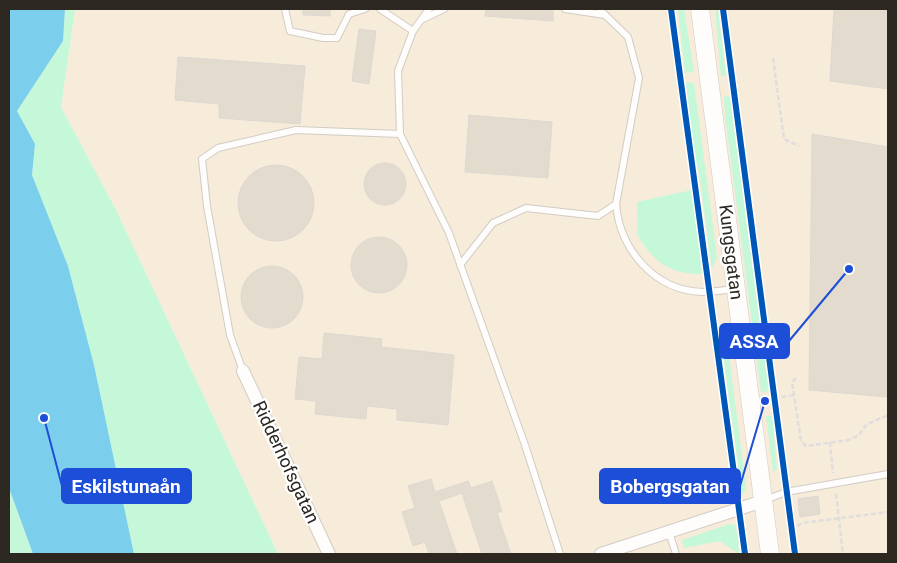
<svg xmlns="http://www.w3.org/2000/svg" width="897" height="563" font-family="Roboto,sans-serif">
<style>
.built{fill:#f7ebda}
.green{fill:#c5f8d9}
.water{fill:#7bceec}
.building{fill:#e3dbce;stroke:#ddd8d2}
.lines{fill:none;stroke-linecap:round;stroke-linejoin:round}
.service-casing{stroke:#d1ccc5;stroke-width:8}
.minor-casing{stroke:#d1ccc5;stroke-width:14}
.secondary-casing{stroke:#d1ccc5;stroke-width:19}
.path{stroke:#e0dedd;stroke-width:2.5;stroke-dasharray:5 2.5;stroke-linecap:butt}
.service{stroke:#fefdfc;stroke-width:6}
.minor{stroke:#fefdfc;stroke-width:12}
.secondary{stroke:#fefdfc;stroke-width:18}
.cycleway-casing{stroke:#fff;stroke-width:9}
.cycleway{stroke:#0057b8;stroke-width:6}
.labels{text-anchor:middle;stroke-width:4.5;stroke-linejoin:round;paint-order:stroke}
.street-label{font-size:18px;fill:#2c2721;stroke:#fff}
.leader{fill:none;stroke:#1d4ed8;stroke-width:2}
.callout-dot{fill:#1d4ed8;stroke:#fff;stroke-width:2}
.callout{fill:#1d4ed8;stroke:#1d4ed8;stroke-width:2}
.callout-label{font-size:19px;text-anchor:middle;font-weight:bold;fill:#fff}
</style>
<rect width="100%" height="100%" fill="#f8f2eb"/>
<!-- built -->
<path class="built" d="M 75,9 L 888,9 L 888,554 L 278,554 L 116,210 L 61,107 Z"/>
<!-- green -->
<g class="green">
<path d="M 65,9 L 75,9 L 61,107 L 116,210 L 278,554 L 134,554 L 94,365 L 68,266 L 32,175 L 35,144 L 17,111 L 63,41 Z"/>
<path d="M 678,9 L 684,9 L 694,72 L 685,73 Z"/>
<path d="M 715,9 L 718,9 L 726,76 L 721,76 Z"/>
<path d="M 686,82 L 694,83 L 717,258 L 712,269 L 699,171 L 694,157 Z"/>
<path d="M 728,96 L 730,98 L 769,391 L 761,392 L 725,115 L 724,97 Z"/>
<path d="M 692,190 L 703,274 C 669,275 652,261 636,232 L 638,231 L 637,202 Z"/>
<path d="M 720,330 L 727,342 L 729,356 L 746,486 L 745,492 L 742,493 Z"/>
<path d="M 766,416 L 772,416 L 777,470 L 773,472 Z"/>
<path d="M 9,488 L 33,554 L 9,554 Z"/>
<path d="M 729,524 L 735,525 L 738,535 L 739,554 L 720,541 L 684,548 L 682,540 Z"/>
</g>
<!-- water -->
<path class="water" d="M 9,9 L 65,9 L 63,41 L 17,111 L 35,144 L 32,175 L 68,266 L 94,365 L 134,554 L 33,554 L 9,488 Z"/>
<!-- building -->
<g class="building">
<path d="M 303,9 L 330,9 L 330,16 L 303,15 Z"/>
<path d="M 486,9 L 553,9 L 553,21 L 485,16 Z"/>
<path d="M 834,9 L 888,9 L 888,89 L 830,81 Z"/>
<path d="M 359,29 L 376,31 L 369,84 L 352,81 Z"/>
<path d="M 178,57 L 305,66 L 300,124 L 219,118 L 219,104 L 175,100 Z"/>
<path d="M 469,115 L 552,122 L 548,178 L 465,172 Z"/>
<path d="M 812,134 L 888,147 L 888,397 L 809,390 Z"/>
<circle cx="385" cy="184" r="21"/>
<circle cx="276" cy="203" r="38"/>
<circle cx="379" cy="265" r="28"/>
<circle cx="272" cy="297" r="31"/>
<path d="M 324,333 L 382,339 L 381,347 L 454,355 L 448,425 L 397,420 L 397,409 L 367,406 L 366,419 L 315,414 L 316,401 L 295,399 L 299,357 L 322,359 Z"/>
<path d="M 431,479 L 435,492 L 468,481 L 471,488 L 492,481 L 502,511 L 497,513 L 511,554 L 482,554 L 462,493 L 439,501 L 457,554 L 429,554 L 425,542 L 413,546 L 402,512 L 415,508 L 408,486 Z"/>
<path d="M 818,496 L 820,514 L 800,517 L 798,499 Z"/>
</g>
<g class="lines">
<!-- service casing -->
<g class="service-casing">
<g id="service">
<path d="M 285,9 L 290,31 L 323,38 L 337,38 L 349,14 L 365,9"/>
<path d="M 380,9 L 413,31"/>
<path d="M 429,9 L 413,31 L 398,71 L 400,134 L 449,233 L 525,445 L 560,554"/>
<path d="M 565,9 L 605,15"/>
<path d="M 599,9 L 628,37 L 639,78 L 616,204 C 620,250 655,291 703,292 C 713,292 724,290 734,289"/>
<path d="M 423,19 L 444,9"/>
<path d="M 460,265 L 493,223 L 526,208 L 598,216 L 616,204"/>
<path d="M 243,371 L 230,335 L 207,206 L 202,159 L 218,148 L 296,130 L 400,134"/>
<path d="M 765,500 L 786,492 L 888,474"/>
<path d="M 669,532 L 676,554"/>
</g>
</g>
<!-- minor casing -->
<g class="minor-casing">
<g id="minor">
<path d="M 243,371 L 329,554"/>
<path d="M 601,554 L 763,501"/>
</g>
</g>
<!-- secondary casing -->
<g class="secondary-casing">
<path id="secondary" d="M 700,9 L 770,554"/>
</g>
<!-- path -->
<g class="path">
<path d="M 773,58 L 784,139 L 799,146"/>
<path d="M 796,378 L 792,382 L 801,441 L 806,446 L 849,440 L 859,435 L 867,424 L 888,415"/>
<path d="M 774,398 L 794,395"/>
<path d="M 830,442 L 833,473"/>
<path d="M 836,494 L 843,554"/>
<path d="M 791,530 L 802,523 L 888,512"/>
</g>
<!-- service -->
<use href="#service" class="service"/>
<!-- minor -->
<use href="#minor" class="minor"/>
<!-- secondary -->
<use href="#secondary" class="secondary"/>
<!-- cycleway casing -->
<g class="cycleway-casing">
<g id="cycleway">
<path d="M 671,9 L 745,554"/>
<path d="M 723,9 L 795,554"/>
</g>
</g>
<!-- cycleway -->
<use href="#cycleway" class="cycleway"/>
</g>
<g class="labels">
<!-- street labels -->
<g class="street-label">
<text transform="translate(731 252) rotate(83)" y="6">Kungsgatan</text>
<text transform="translate(286 462) rotate(65)" y="6">Ridderhofsgatan</text>
</g>
</g>
<!-- callouts -->
<path class="leader" d="M849 269L789 341M765 401L740 486M44 418L62 486"/>
<g class="callout-dot">
<circle cx="849" cy="269" r="5"/>
<circle cx="765" cy="401" r="5"/>
<circle cx="44" cy="418" r="5"/>
</g>
<g class="callout">
<rect x="720" y="324" width="69" height="34" rx="5"/>
<rect x="600" y="469" width="140" height="34" rx="5"/>
<rect x="62" y="469" width="129" height="34" rx="5"/>
</g>
<g class="callout-label">
<text x="754" y="348">ASSA</text>
<text x="670" y="493">Bobergsgatan</text>
<text x="126" y="493">Eskilstunaån</text>
</g>
<!-- border -->
<rect width="897" height="563" fill="none" stroke="#2c2721" stroke-width="20"/>
</svg>
